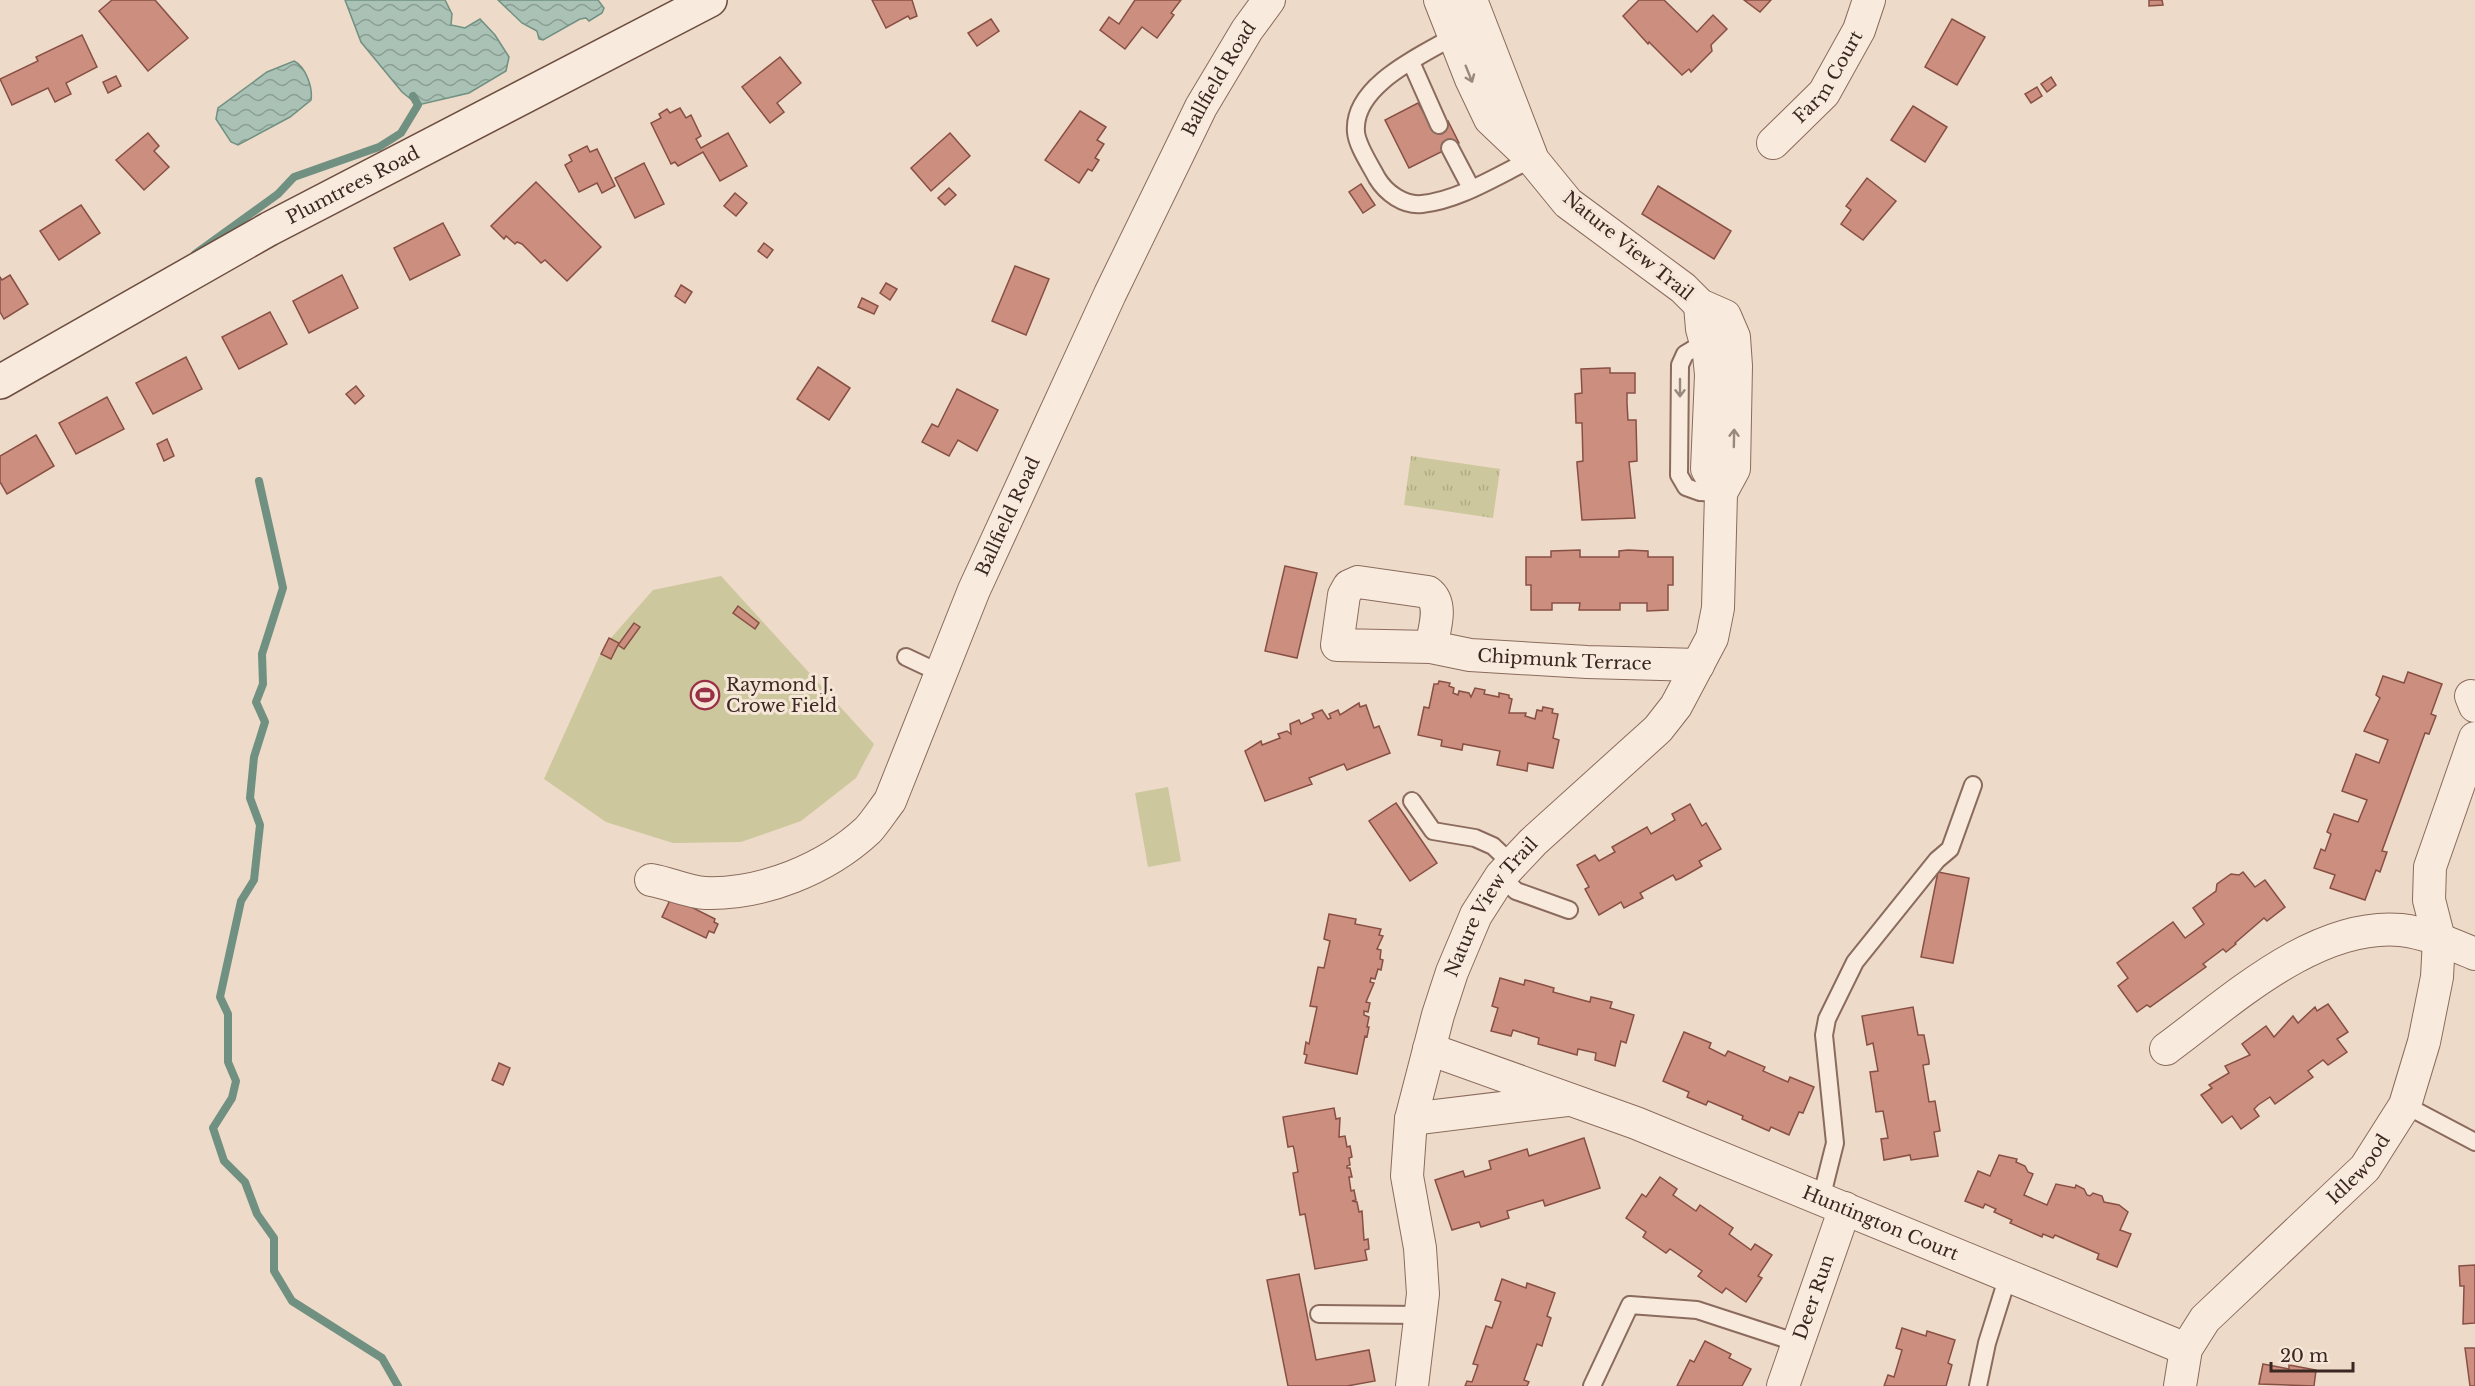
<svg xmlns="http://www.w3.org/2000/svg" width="2475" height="1386" font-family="'Libre Baskerville',serif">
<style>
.grass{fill:url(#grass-tufts)}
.pitch{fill:#ccc79c}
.water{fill:url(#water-waves);stroke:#709181;stroke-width:1.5}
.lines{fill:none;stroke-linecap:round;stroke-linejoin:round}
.stream{stroke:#709181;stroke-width:8}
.building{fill:#cb8e7f;stroke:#885044;stroke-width:1.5}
.lane-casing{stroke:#8a6b5d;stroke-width:20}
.street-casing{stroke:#8a6b5d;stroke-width:34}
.secondary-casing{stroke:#6c4d40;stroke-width:36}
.lane{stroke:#f8eadc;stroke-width:16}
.street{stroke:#f8eadc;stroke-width:32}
.secondary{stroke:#f8eadc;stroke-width:33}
.oneway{stroke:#9a887e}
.labels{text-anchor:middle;stroke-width:6;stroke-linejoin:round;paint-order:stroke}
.street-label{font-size:18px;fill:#3b2721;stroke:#f5e6d8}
.poi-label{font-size:18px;fill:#3b2721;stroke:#f5e6d8;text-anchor:start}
</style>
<defs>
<pattern id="grass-tufts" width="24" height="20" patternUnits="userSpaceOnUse" patternTransform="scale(1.5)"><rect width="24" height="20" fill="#ccc79c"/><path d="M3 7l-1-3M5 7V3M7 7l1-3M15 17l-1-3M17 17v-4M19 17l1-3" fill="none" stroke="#b0ab86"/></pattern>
<pattern id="water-waves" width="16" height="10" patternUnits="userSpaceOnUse" patternTransform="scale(1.5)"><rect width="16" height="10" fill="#a9c2b5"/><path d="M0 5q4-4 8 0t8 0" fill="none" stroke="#8b9e93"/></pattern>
</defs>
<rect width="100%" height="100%" fill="#eedac8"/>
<!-- grass -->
<path class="grass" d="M 1411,456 L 1500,469 L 1493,518 L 1404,505 Z"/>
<!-- pitch -->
<g class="pitch">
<path d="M 721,576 L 874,744 L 856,778 L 801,821 L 741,842 L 673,843 L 606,822 L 544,779 L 604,646 L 653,590 Z"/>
<path d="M 1168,787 L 1181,861 L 1148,867 L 1135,793 Z"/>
</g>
<!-- water -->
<g class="water">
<path d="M 345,0 L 445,0 L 452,14 L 451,25 L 465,28 L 480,19 L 495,35 L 509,57 L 506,71 L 469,93 L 418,105 L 402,92 L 361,42 Z"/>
<path d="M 498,0 L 598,0 L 604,8 L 602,13 L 589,21 L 586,18 L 580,19 L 543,40 L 539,39 L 537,31 L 522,23 Z"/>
<path d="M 294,61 C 306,67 313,88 311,100 L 290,117 L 238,145 L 231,142 L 216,119 L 218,108 L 267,72 Z"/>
</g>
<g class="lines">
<!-- stream -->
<g class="stream">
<path d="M 195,254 L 278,194 L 294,177 L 379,147 L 401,133 L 418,105 L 413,96"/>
<path d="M 259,481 L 283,588 L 262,654 L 263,684 L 256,702 L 265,722 L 254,757 L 250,798 L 260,825 L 254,880 L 241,901 L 220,997 L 228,1014 L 228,1062 L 236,1081 L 232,1098 L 213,1128 L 224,1161 L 245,1182 L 257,1214 L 274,1238 L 274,1271 L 292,1301 L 382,1358 L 398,1386"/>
</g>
</g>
<!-- building -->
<g class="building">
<path d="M 112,0 L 155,0 L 188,38 L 148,71 L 99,11 Z"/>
<path d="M 872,0 L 912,0 L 917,16 L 910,19 L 908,16 L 886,28 Z"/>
<path d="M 1135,0 L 1181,0 L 1171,13 L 1174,15 L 1157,38 L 1142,27 L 1125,49 L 1100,30 L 1109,17 L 1119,24 Z"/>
<path d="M 1639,0 L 1664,0 L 1697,32 L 1713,15 L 1727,29 L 1711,45 L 1712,51 L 1691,72 L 1689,69 L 1682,75 L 1649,42 L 1648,44 L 1623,16 Z"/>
<path d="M 1744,0 L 1771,0 L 1760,12 Z"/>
<path d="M 2149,0 L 2162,0 L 2163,5 L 2149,6 Z"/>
<path d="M 991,19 L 999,31 L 977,46 L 968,33 Z"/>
<path d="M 1952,19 L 1985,37 L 1957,85 L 1925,67 Z"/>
<path d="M 82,35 L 97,67 L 66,83 L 71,94 L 55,102 L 48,88 L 12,105 L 0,79 L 38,61 L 36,57 Z"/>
<path d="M 780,57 L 801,83 L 777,103 L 784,112 L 770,123 L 742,87 Z"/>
<path d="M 116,76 L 121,86 L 108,93 L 103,82 Z"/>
<path d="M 2051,77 L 2056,85 L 2047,92 L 2041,84 Z"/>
<path d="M 2037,87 L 2042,96 L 2031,103 L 2025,94 Z"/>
<path d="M 1418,103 L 1433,129 L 1448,121 L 1459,143 L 1409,168 L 1385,120 Z"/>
<path d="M 1913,106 L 1947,127 L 1925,162 L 1891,140 Z"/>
<path d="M 680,108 L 686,118 L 691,115 L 701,136 L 696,139 L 701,148 L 728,133 L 747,166 L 720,181 L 703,152 L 678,166 L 675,162 L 671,164 L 651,123 L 661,118 L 659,114 L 667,109 L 670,113 Z"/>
<path d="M 1080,111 L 1106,127 L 1097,140 L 1104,144 L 1095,158 L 1099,160 L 1092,171 L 1088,169 L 1079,183 L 1045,160 Z"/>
<path d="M 148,133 L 159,146 L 154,151 L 169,167 L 144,190 L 116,160 Z"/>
<path d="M 950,133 L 970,156 L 931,191 L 911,168 Z"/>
<path d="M 587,146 L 590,152 L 597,149 L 615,186 L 602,193 L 597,183 L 579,192 L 565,165 L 572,161 L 569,155 Z"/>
<path d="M 644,163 L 664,204 L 635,218 L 615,178 Z"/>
<path d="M 1867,178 L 1896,201 L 1863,240 L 1841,224 L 1851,210 L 1846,206 Z"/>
<path d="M 536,182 L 601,247 L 567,281 L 545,260 L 541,263 L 522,244 L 517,242 L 515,244 L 506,236 L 504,239 L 491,226 Z"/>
<path d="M 1361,184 L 1375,205 L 1363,213 L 1349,192 Z"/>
<path d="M 1658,186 L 1731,231 L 1714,259 L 1642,214 Z"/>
<path d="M 949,188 L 956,195 L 945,205 L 938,198 Z"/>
<path d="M 735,193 L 747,203 L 736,216 L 724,206 Z"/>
<path d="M 81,205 L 100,233 L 59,260 L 40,231 Z"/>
<path d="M 443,223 L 460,255 L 410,280 L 394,248 Z"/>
<path d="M 764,243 L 773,250 L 767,258 L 758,251 Z"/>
<path d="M 1015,266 L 1049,279 L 1026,335 L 992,321 Z"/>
<path d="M 10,275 L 28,304 L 4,319 L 0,312 L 0,277 L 2,280 Z"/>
<path d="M 342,275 L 358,308 L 309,333 L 293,301 Z"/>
<path d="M 886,283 L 897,289 L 890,300 L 880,293 Z"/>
<path d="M 681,285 L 692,292 L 685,303 L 675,296 Z"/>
<path d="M 862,298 L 878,306 L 874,314 L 858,307 Z"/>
<path d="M 270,312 L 287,344 L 239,369 L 222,337 Z"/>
<path d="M 186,357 L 202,389 L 153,414 L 136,383 Z"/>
<path d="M 818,367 L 850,388 L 829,420 L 797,399 Z"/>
<path d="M 1607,368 L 1610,368 L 1610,373 L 1635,373 L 1635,393 L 1627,393 L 1627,403 L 1628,420 L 1636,420 L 1637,461 L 1629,462 L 1635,518 L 1582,520 L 1577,464 L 1577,462 L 1583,461 L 1582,423 L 1576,423 L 1575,394 L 1582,393 L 1581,369 Z"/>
<path d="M 356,386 L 364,396 L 355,404 L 346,394 Z"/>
<path d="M 957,389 L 998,410 L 977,451 L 958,440 L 949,456 L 922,442 L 932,424 L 938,427 Z"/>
<path d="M 107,397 L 124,429 L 76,454 L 59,423 Z"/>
<path d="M 36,435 L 54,466 L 7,494 L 0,482 L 0,456 Z"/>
<path d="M 167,439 L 174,456 L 164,461 L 157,444 Z"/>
<path d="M 1580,550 L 1580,557 L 1619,557 L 1619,551 L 1628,550 L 1648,551 L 1648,557 L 1673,557 L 1673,585 L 1668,585 L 1668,610 L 1647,611 L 1647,603 L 1620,603 L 1620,610 L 1579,610 L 1580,603 L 1552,603 L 1552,610 L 1531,610 L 1531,585 L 1526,585 L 1526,557 L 1551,557 L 1551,551 Z"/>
<path d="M 1285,566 L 1317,573 L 1297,658 L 1265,651 Z"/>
<path d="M 738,606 L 759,623 L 755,629 L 733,613 Z"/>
<path d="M 634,623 L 640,627 L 624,649 L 618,645 Z"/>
<path d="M 609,638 L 619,643 L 611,659 L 601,654 Z"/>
<path d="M 2408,672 L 2442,684 L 2431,714 L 2436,716 L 2429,734 L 2425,733 L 2382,851 L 2387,852 L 2380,872 L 2376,870 L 2365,900 L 2330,888 L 2335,875 L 2314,868 L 2321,849 L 2325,851 L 2331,834 L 2327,832 L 2334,814 L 2358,822 L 2367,800 L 2342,791 L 2356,754 L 2379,763 L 2388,740 L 2364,731 L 2380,698 L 2376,695 L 2383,676 L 2404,683 Z"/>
<path d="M 1439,681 L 1450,683 L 1449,686 L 1454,688 L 1453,693 L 1458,695 L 1459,691 L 1469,693 L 1471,697 L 1475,688 L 1485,690 L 1484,694 L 1499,697 L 1499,693 L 1509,695 L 1509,698 L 1512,699 L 1509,713 L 1526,713 L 1525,716 L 1535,719 L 1537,710 L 1542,711 L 1543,707 L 1553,709 L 1552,713 L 1558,714 L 1553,738 L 1559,740 L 1553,768 L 1528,763 L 1527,771 L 1497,765 L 1500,751 L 1463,744 L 1462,750 L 1441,746 L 1442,740 L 1418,735 L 1424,707 L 1429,708 L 1434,684 L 1438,684 Z"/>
<path d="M 1359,703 L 1360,707 L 1366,705 L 1374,728 L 1379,726 L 1390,753 L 1347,770 L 1344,764 L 1309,778 L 1312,784 L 1265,801 L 1245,751 L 1261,741 L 1262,745 L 1280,738 L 1278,734 L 1287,731 L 1291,734 L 1290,724 L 1299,720 L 1301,724 L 1314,718 L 1312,714 L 1322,710 L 1328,719 L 1331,718 L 1329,714 L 1338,710 L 1340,715 Z"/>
<path d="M 1396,803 L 1437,863 L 1410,881 L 1369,821 Z"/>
<path d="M 1690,804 L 1702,826 L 1706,823 L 1721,849 L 1699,861 L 1702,866 L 1681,878 L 1676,880 L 1673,875 L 1640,893 L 1643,898 L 1624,908 L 1621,902 L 1599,915 L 1585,889 L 1589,887 L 1577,865 L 1595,855 L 1599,861 L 1615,852 L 1612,847 L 1647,827 L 1651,834 L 1675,820 L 1672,814 Z"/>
<path d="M 1938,872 L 1969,878 L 1953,963 L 1921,957 Z"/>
<path d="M 2243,872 L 2255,887 L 2265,880 L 2285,907 L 2267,921 L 2264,918 L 2235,943 L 2236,944 L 2226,952 L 2223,949 L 2203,964 L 2206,967 L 2150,1007 L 2147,1005 L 2137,1012 L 2118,986 L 2128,978 L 2117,963 L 2173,922 L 2185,938 L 2204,924 L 2193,908 L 2216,891 L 2217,884 L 2231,874 L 2239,875 Z"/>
<path d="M 671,898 L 692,905 L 691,907 L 715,919 L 714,922 L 718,924 L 714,933 L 709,931 L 706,938 L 662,917 Z"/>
<path d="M 1329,914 L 1356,919 L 1355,924 L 1381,929 L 1379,935 L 1383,936 L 1377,949 L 1381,950 L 1380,959 L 1383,960 L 1381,970 L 1378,969 L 1375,979 L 1371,978 L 1370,982 L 1374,983 L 1366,1002 L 1370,1003 L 1368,1012 L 1364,1011 L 1364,1015 L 1369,1017 L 1367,1027 L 1369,1027 L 1367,1037 L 1365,1036 L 1357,1074 L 1305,1063 L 1307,1055 L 1304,1054 L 1306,1042 L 1309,1044 L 1317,1007 L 1310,1006 L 1318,967 L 1324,968 L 1330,941 L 1324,939 Z"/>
<path d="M 1500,978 L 1524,985 L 1525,980 L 1530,981 L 1554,988 L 1553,992 L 1586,1001 L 1590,1002 L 1591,997 L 1612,1002 L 1610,1008 L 1634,1015 L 1626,1043 L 1621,1041 L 1615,1066 L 1595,1060 L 1596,1053 L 1578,1049 L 1577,1055 L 1538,1044 L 1539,1038 L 1513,1030 L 1511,1036 L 1491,1031 L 1498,1008 L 1492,1006 Z"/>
<path d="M 2328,1004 L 2348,1032 L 2337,1039 L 2347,1052 L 2328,1065 L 2323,1060 L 2308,1071 L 2313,1077 L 2275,1104 L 2270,1097 L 2258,1105 L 2254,1109 L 2259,1116 L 2241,1129 L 2232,1116 L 2222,1123 L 2201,1095 L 2212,1088 L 2209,1085 L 2229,1073 L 2225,1066 L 2250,1055 L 2242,1044 L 2266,1026 L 2274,1037 L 2293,1016 L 2298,1023 L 2315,1007 L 2317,1011 Z"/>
<path d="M 1913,1007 L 1918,1035 L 1924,1035 L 1929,1061 L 1929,1064 L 1923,1065 L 1929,1102 L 1935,1101 L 1940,1131 L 1934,1132 L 1938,1156 L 1911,1160 L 1910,1155 L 1884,1160 L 1881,1139 L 1888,1138 L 1883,1111 L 1876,1112 L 1870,1072 L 1878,1071 L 1873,1043 L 1867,1045 L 1862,1016 Z"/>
<path d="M 1684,1032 L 1711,1043 L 1709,1048 L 1725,1056 L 1728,1051 L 1765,1067 L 1763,1071 L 1788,1082 L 1790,1077 L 1814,1087 L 1803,1113 L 1799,1112 L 1789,1135 L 1771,1127 L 1769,1131 L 1742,1119 L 1743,1116 L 1708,1101 L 1706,1105 L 1687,1097 L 1689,1092 L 1663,1081 Z"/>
<path d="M 499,1063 L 510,1068 L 503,1085 L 492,1080 Z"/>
<path d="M 1334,1108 L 1336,1119 L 1340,1118 L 1339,1137 L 1345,1136 L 1347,1147 L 1350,1146 L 1352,1157 L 1349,1158 L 1350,1165 L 1347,1166 L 1347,1168 L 1350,1168 L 1352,1177 L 1349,1177 L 1351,1191 L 1354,1190 L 1356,1200 L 1352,1201 L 1357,1202 L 1359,1212 L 1362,1211 L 1364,1240 L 1368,1239 L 1369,1249 L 1365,1250 L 1367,1260 L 1315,1269 L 1305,1214 L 1300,1215 L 1293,1173 L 1298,1172 L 1294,1149 L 1293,1146 L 1288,1147 L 1283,1117 Z"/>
<path d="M 1584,1138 L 1600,1188 L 1545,1206 L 1543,1200 L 1507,1211 L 1509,1218 L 1481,1227 L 1479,1222 L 1452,1230 L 1435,1180 L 1463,1171 L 1465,1177 L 1491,1169 L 1489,1161 L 1527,1149 L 1529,1156 Z"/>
<path d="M 1999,1155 L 2017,1159 L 2016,1162 L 2025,1166 L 2028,1172 L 2033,1174 L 2024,1195 L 2047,1205 L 2056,1184 L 2075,1188 L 2076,1185 L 2084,1189 L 2087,1195 L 2090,1196 L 2093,1193 L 2102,1196 L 2104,1202 L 2119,1205 L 2128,1212 L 2120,1230 L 2131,1234 L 2117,1267 L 2097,1259 L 2099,1254 L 2055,1235 L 2053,1238 L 2043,1234 L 2042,1237 L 2010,1223 L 2012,1220 L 1994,1212 L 1996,1209 L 1985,1204 L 1983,1208 L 1965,1201 L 1978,1171 L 1990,1176 Z"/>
<path d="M 1660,1177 L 1677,1189 L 1673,1195 L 1696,1211 L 1700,1205 L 1733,1228 L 1729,1234 L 1751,1250 L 1755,1244 L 1772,1255 L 1758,1276 L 1762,1278 L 1746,1302 L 1726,1288 L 1722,1293 L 1713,1287 L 1698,1276 L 1702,1271 L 1670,1249 L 1666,1253 L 1643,1237 L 1646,1232 L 1626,1218 L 1642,1194 L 1646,1197 Z"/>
<path d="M 2475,1265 L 2475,1323 L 2463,1324 L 2464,1286 L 2460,1286 L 2459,1266 Z"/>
<path d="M 1299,1274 L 1316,1360 L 1369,1350 L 1375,1381 L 1347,1386 L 1288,1386 L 1267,1280 Z"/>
<path d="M 1502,1279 L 1526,1288 L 1527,1283 L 1555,1293 L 1547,1316 L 1551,1318 L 1543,1342 L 1542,1346 L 1537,1344 L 1524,1380 L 1529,1382 L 1527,1386 L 1465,1386 L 1467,1381 L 1472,1382 L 1478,1365 L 1473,1364 L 1486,1326 L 1492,1328 L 1501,1302 L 1495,1300 Z"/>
<path d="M 1902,1328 L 1926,1336 L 1927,1331 L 1955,1340 L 1948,1363 L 1952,1365 L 1946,1386 L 1884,1386 L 1888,1375 L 1894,1377 L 1902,1350 L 1896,1348 Z"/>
<path d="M 1705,1341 L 1731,1354 L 1729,1358 L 1751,1369 L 1742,1386 L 1677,1386 L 1690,1360 L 1694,1362 Z"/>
<path d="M 2465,1348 L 2475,1348 L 2475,1386 L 2470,1386 Z"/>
<path d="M 2263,1364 L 2289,1369 L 2289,1365 L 2316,1370 L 2314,1386 L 2259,1384 Z"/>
</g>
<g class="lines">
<!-- lane casing -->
<g class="lane-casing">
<g id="lane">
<path d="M 1460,33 C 1425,54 1352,84 1356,132 C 1357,146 1371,166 1377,178 C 1386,193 1404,206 1422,204 C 1460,200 1498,175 1532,159"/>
<path d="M 1411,62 L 1439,125"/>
<path d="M 1450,148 L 1471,188"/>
<path d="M 1705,342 L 1685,354 L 1680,365 L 1679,475 L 1686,487 L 1700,492 L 1721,493"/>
<path d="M 906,657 L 940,673"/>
<path d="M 1412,801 L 1433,831 L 1475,838 L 1493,846 L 1512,864"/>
<path d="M 1501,876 L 1516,891 L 1569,910"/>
<path d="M 2405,1105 L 2475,1142"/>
<path d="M 1821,1199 L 1835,1143 L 1824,1035 L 1827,1019 L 1855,962 L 1937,860 L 1950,849 L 1973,785"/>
<path d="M 1319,1314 L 1420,1315"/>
<path d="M 1592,1386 L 1630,1305 L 1697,1310 L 1798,1343"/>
<path d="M 1978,1386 L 1987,1343 L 2008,1276"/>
</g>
</g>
<!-- street casing -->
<g class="street-casing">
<g id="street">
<path d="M 1471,0 L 1531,155"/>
<path id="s1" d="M 1773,143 L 1824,93 L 1859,30 L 1869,0"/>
<path d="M 1700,305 L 1702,329 L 1709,354 L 1711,375 L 1707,469 L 1721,493"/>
<path id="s2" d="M 1431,647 C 1434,630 1444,604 1428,592 L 1358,582 L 1349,586 L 1344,595 L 1337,645 L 1431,647 L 1470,655 L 1587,662 L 1698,665"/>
<path d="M 2471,696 L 2475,706"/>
<path id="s3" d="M 651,880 C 669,883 687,892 705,893 C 762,895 826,869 868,830 C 876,821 883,810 890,801 L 974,590 L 1110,294 L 1201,107 L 1247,30 L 1269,0"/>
<path id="s4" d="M 1429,1049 L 1636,1123 L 2186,1349"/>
<path d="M 2166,1049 C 2230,1002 2315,922 2401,930 C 2427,933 2451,944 2475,954"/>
<path d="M 1411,1119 L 1567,1100"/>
<path id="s5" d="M 1412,1386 L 1423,1294 L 1420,1248 L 1407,1176 L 1411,1119 L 1438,1015 L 1452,972 L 1476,915 L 1501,876 L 1533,842 L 1658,729 L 1676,706 L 1712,638 L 1718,608 L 1721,493 L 1734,469 L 1736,366 L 1734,337 L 1725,316 L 1700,305 L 1683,288 L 1568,203 L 1532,159 L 1490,119 L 1471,79 L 1440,0"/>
<path id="s6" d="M 1783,1386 L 1845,1208"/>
<path id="s7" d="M 2180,1386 L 2186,1349 L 2205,1319 L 2365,1168 L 2405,1105 L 2424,1042 L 2437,977 L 2439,939 L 2429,900 L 2430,867 L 2475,738"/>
</g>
</g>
<!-- secondary casing -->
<g class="secondary-casing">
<g id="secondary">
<path id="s8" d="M 0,382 L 269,229 L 710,0"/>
</g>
</g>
<!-- lane -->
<use href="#lane" class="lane"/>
<!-- street -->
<use href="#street" class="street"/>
<!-- secondary -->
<use href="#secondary" class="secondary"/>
</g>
<!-- one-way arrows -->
<defs><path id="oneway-shaft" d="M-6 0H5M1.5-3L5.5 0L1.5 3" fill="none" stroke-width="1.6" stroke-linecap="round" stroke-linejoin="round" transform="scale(1.5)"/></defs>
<g class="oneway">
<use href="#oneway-shaft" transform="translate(1469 74) rotate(68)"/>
<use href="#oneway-shaft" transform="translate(1680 388) rotate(90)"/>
<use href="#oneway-shaft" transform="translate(1734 438) rotate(-89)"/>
</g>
<!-- icons -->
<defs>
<g id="stadium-ring" transform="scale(1.5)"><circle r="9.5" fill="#f5e6d8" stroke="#982f47" stroke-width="1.5"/><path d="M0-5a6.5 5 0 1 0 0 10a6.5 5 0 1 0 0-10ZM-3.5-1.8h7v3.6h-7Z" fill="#982f47"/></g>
</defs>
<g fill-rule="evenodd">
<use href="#stadium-ring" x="705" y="695"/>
</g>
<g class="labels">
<!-- street labels -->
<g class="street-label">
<text dy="6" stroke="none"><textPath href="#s1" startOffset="87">Farm Court</textPath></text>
<text dy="6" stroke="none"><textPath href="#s3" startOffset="1065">Ballfield Road</textPath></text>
<text dy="6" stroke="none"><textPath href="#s8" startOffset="404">Plumtrees Road</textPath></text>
<text transform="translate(1628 246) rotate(39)" y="6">Nature View Trail</text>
<text dy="6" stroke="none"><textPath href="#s3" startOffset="579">Ballfield Road</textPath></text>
<text dy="6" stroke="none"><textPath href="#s2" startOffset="428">Chipmunk Terrace</textPath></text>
<text dy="6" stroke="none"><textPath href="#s5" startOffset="498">Nature View Trail</textPath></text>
<text dy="6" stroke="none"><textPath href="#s7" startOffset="288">Idlewood</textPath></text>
<text dy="6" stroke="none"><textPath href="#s4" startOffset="484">Huntington Court</textPath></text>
<text dy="6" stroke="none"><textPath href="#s6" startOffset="94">Deer Run</textPath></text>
</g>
<!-- poi labels -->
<g class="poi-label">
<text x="726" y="691">Raymond J.<tspan x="726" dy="21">Crowe Field</tspan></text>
</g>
</g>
<!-- scale -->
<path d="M2271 1362v9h82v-9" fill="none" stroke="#3b2721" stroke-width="3"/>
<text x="2280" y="1362" font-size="18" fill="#3b2721" stroke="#f5e6d8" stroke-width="4.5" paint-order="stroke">20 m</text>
</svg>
